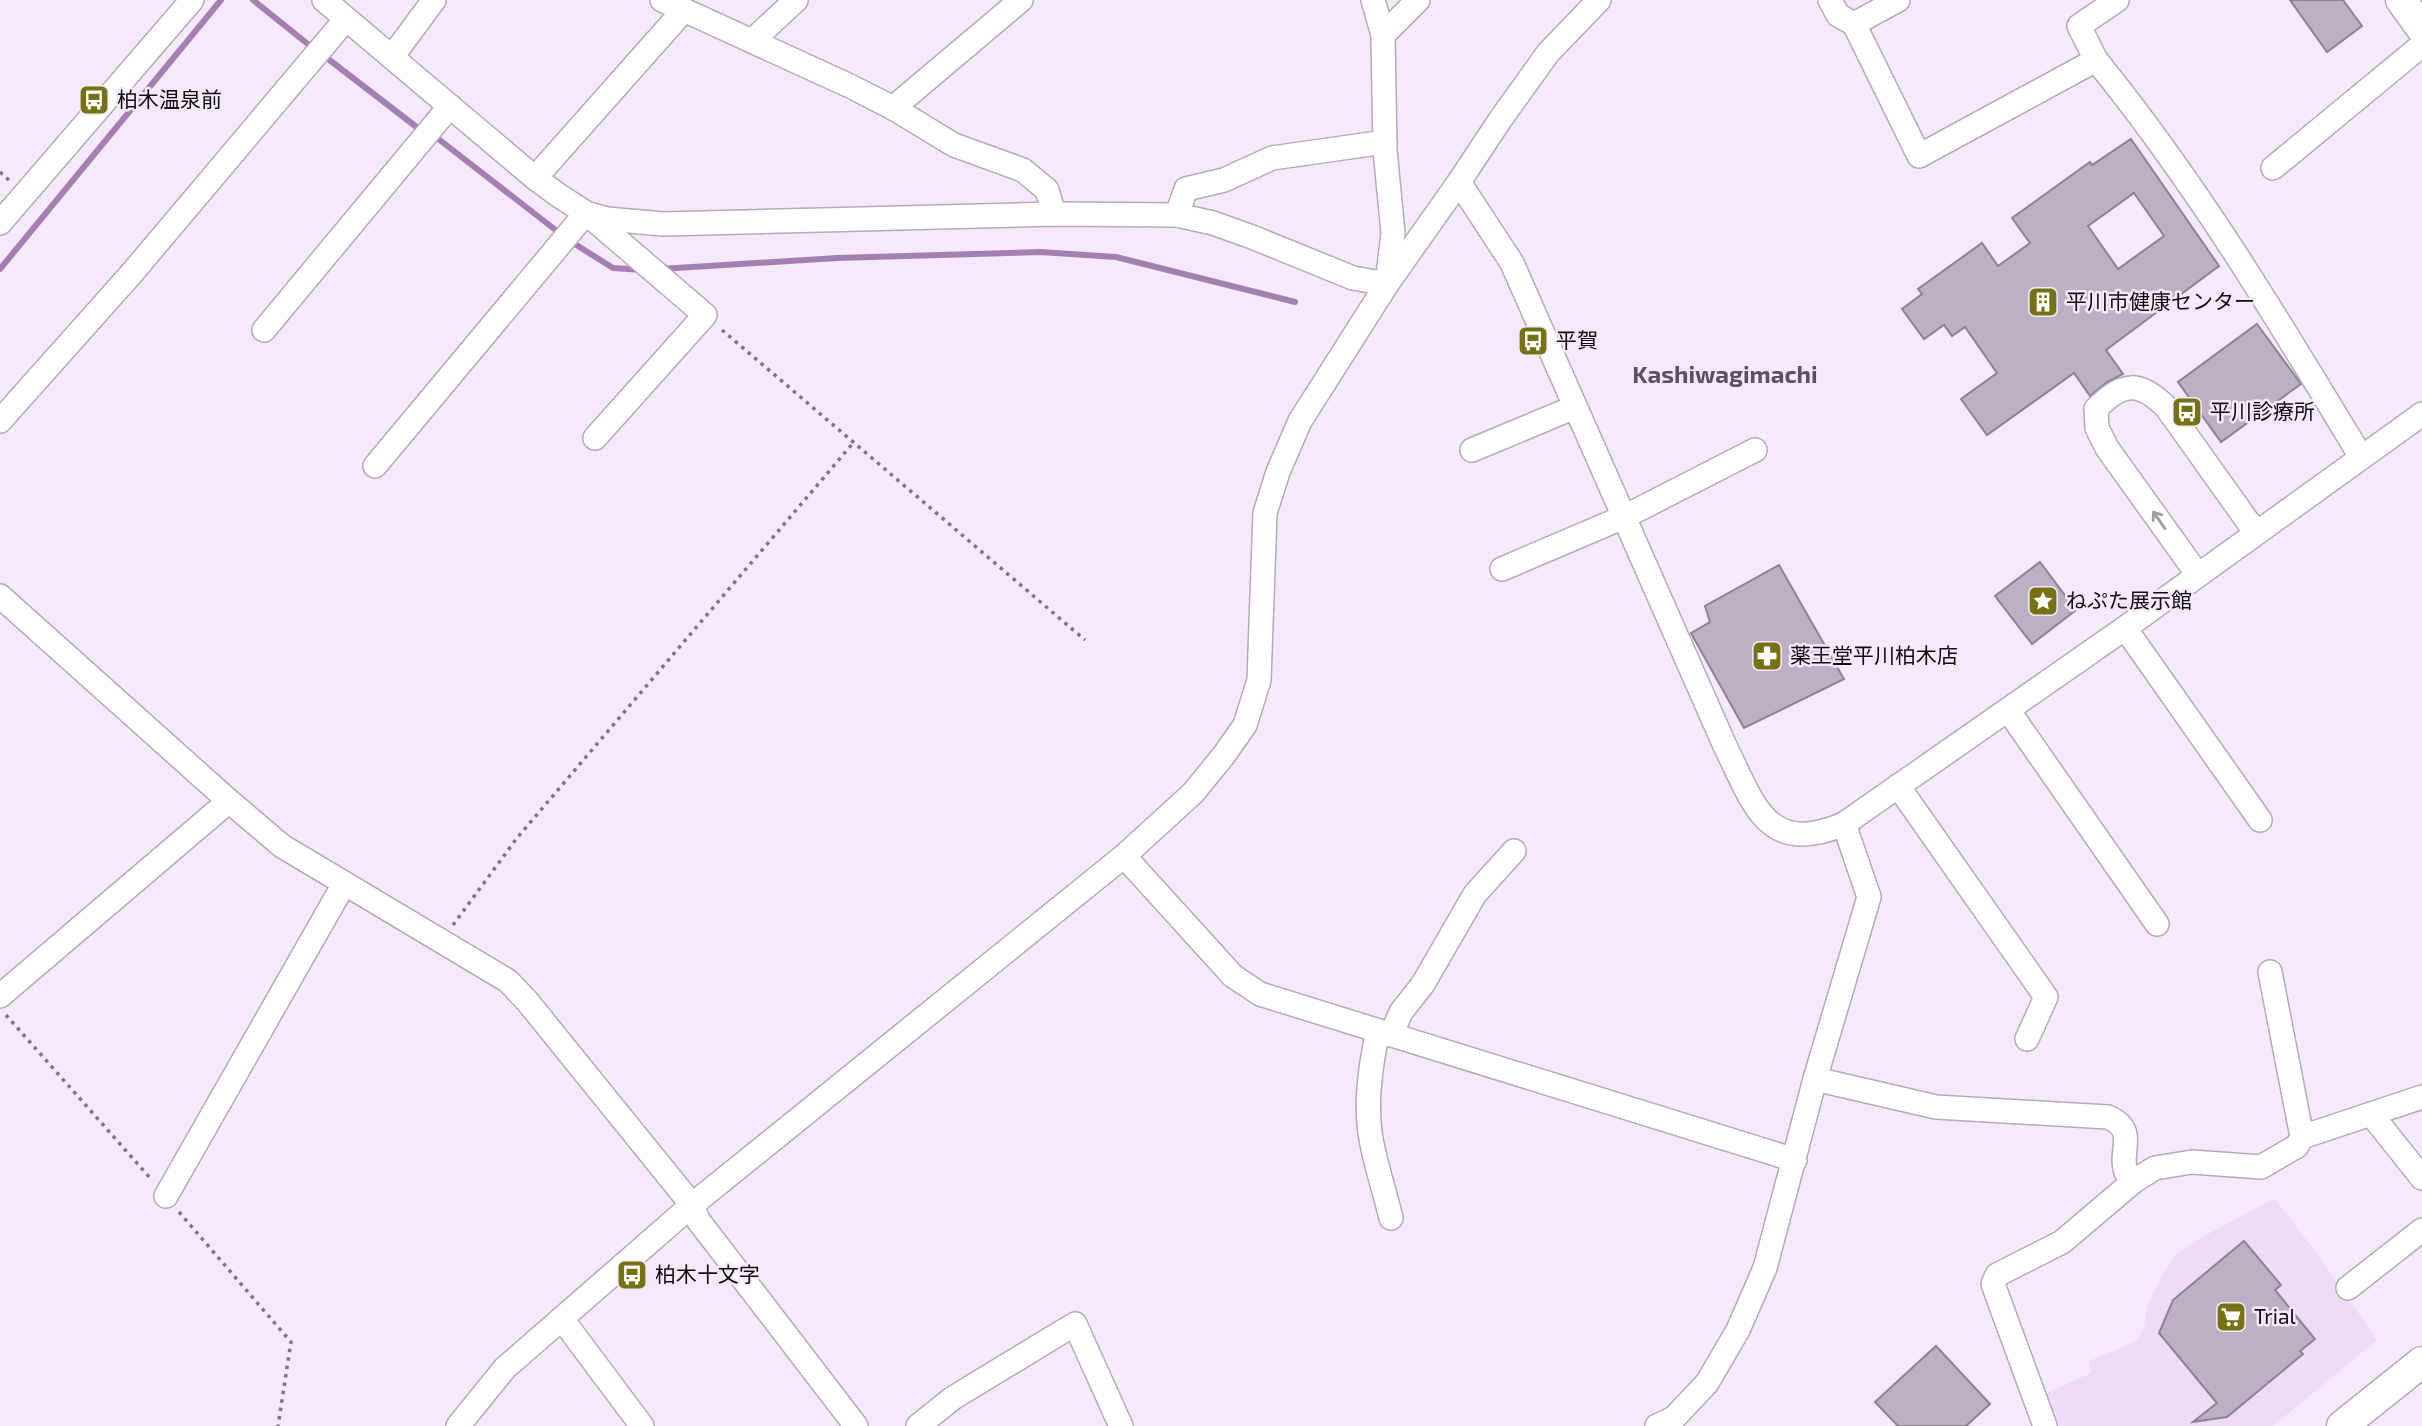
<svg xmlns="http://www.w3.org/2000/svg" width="2422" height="1426" font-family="'Exo 2','Noto Sans JP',sans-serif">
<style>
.built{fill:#eedcf6}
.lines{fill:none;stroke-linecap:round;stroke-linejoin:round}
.stream{stroke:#a480b2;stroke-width:6}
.building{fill:#bdb0c2;stroke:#8d8192;stroke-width:2;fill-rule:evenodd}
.minor-casing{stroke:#b6a9bb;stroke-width:26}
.major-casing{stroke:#b6a9bb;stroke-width:33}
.path{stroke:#7e7581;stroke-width:3.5;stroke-dasharray:3.5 5;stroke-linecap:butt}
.minor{stroke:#fff;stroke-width:23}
.major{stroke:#fff;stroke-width:30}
.oneway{stroke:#9f9d9f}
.labels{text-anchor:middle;stroke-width:5;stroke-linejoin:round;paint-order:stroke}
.poi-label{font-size:21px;fill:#0f0a10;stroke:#f6e9fc;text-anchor:start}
.quarter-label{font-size:24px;font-weight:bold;fill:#5b5060;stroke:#f6e9fc}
</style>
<rect width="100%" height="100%" fill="#f6e9fc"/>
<!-- built -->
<path class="built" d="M 2273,1199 L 2276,1200 L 2321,1259 L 2377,1340 L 2273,1426 L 2054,1426 L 2044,1394 L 2091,1373 L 2089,1361 L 2135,1342 L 2144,1328 L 2147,1307 L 2161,1277 L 2176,1254 L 2195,1241 Z"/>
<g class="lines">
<!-- stream -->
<g class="stream">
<path d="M 253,0 L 314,49"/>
<path d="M 323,55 L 423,132"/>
<path d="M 432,134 L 562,235"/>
<path d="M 570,241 L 613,268 L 643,270"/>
<path d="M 0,269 L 221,0"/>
<path d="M 660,269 L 837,258 L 1040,252 L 1116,257 L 1295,302"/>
</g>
</g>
<!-- building -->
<g class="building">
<path d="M 2290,0 L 2343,0 L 2362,26 L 2327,52 Z"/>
<path d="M 2131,139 L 2219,266 L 2106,350 L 2123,374 L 2107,382 L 2090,396 L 2074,373 L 1987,435 L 1961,399 L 1997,373 L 1965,327 L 1952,336 L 1944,325 L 1924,339 L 1902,309 L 1922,294 L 1918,289 L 1982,243 L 1998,266 L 2030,243 L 2012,218 L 2090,162 L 2092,165 ZM 2134,193 L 2164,236 L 2118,269 L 2088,226 Z"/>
<path d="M 2257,324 L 2301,384 L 2221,442 L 2178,382 Z"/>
<path d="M 2040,562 L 2076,610 L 2032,644 L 1995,596 Z"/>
<path d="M 1779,565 L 1844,679 L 1744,728 L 1691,633 L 1710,622 L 1705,606 Z"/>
<path d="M 2244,1241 L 2281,1285 L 2275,1290 L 2315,1339 L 2300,1351 L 2303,1354 L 2227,1417 L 2193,1422 L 2217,1403 L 2159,1333 L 2173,1300 Z"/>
<path d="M 1936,1346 L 1990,1404 L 1966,1426 L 1898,1426 L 1875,1402 Z"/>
</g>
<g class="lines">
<!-- minor casing -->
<g class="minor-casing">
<g id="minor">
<path d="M 324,0 L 535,178 L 558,195 L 586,213 L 607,219 L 663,224 L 1054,214 L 1177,215 L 1213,223 L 1252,237 L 1353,278 L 1387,284 L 1393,233 L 1385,150 L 1383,35 L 1373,0"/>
<path d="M 662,0 L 850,86 L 893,108 L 954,145 L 1023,170 L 1047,190 L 1054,214"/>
<path d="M 1830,0 L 1838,15 L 1854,24 L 1919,156 L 2096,60 C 2197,184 2279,321 2361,457"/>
<path d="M 1854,24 L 1898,0"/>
<path d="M 1383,35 L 1418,0"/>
<path d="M 752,41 L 796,0"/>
<path d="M 392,57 L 434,0"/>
<path d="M 2096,60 L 2079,26 L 2117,0"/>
<path d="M 893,108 L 1021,0"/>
<path d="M 2273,168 L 2422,45"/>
<path d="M 535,178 L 684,10"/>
<path d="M 1459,182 L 1512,263 L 1725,746 C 1754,804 1766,857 1844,824 L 2125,628 L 2422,414"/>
<path d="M 1177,215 L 1186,189 L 1224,180 L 1272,158 L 1385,142"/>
<path d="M 0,223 L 192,0"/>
<path d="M 264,330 L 450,106"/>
<path d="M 0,421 L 132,273 L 346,19"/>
<path d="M 1472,450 L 1575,407"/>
<path d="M 375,466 L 586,213 L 705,315 L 595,438"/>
<path d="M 1502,569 L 1624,517 L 1755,450"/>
<path d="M 2198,575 L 2107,448 L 2097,428 L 2096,409 C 2123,381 2140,381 2167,408 L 2256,533"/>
<path d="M 0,596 L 229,801 L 282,846 L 508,981 L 527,1001 L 692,1205 L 698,1220 L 856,1426"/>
<path d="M 2125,628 L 2260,820"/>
<path d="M 2008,710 L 2157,924"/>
<path d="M 1898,786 L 2046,997 L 2027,1039"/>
<path d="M 1124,856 L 1233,976 L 1260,994 L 1795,1160"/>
<path d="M 2270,972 L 2302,1137 L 2422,1097"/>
<path d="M 0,996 L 229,801"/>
<path d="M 1378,1031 C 1370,1067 1364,1107 1372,1144 C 1377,1169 1385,1193 1391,1218"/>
<path d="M 1391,1035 L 1401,1012 L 1423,984 L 1475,894 L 1514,851"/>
<path d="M 1815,1079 L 1936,1107 L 2108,1117 C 2139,1131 2118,1151 2126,1172 C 2128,1176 2131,1178 2134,1181 L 2155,1168 L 2192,1162 L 2261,1167 L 2297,1146 L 2302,1137"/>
<path d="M 2371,1114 L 2422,1178"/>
<path d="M 166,1196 L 344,884"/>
<path d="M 2348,1288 L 2422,1230"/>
<path d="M 562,1319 L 642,1426"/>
<path d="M 458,1426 L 505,1368 L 692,1205 L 1124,856 L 1193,793 L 1224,755 L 1245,725 L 1259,680 L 1265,513 L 1278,472 L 1300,421 L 1387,284 L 1459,182 L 1500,120 L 1548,53 L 1599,0"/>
<path d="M 918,1426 L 953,1398 L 1075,1324 L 1121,1426"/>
<path d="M 1657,1426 L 1674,1418 L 1707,1383 L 1738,1330 L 1765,1268 L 1815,1079 L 1869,897 L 1844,824"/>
<path d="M 2045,1426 L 1993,1284 L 1997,1275 L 2062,1242 L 2134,1181"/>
</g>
</g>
<!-- major casing -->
<g class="major-casing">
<g id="major">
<path d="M 2401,0 L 2422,29"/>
<path d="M 2342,1426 L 2422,1362"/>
</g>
</g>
<!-- path -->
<g class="path">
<path d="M 0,172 L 10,181"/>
<path d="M 722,330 L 1085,640"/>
<path d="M 453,925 L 517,838 L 854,442"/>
<path d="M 6,1015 L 151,1179"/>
<path d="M 179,1212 L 291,1342 L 278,1426"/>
</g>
<!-- minor -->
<use href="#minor" class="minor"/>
<!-- major -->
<use href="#major" class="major"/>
</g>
<!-- one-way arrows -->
<defs><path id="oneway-shaft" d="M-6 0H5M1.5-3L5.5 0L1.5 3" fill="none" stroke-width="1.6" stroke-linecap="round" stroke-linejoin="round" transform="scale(1.75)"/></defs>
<use class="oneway" href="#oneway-shaft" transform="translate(2159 520) rotate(-125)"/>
<!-- icons -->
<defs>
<g id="bus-square" transform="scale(1.575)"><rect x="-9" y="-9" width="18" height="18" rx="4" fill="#767113" stroke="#f6e9fc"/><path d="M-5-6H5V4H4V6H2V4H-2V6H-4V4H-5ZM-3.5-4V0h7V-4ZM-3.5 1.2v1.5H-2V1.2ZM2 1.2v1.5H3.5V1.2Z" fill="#fff"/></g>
<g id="building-square" transform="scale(1.575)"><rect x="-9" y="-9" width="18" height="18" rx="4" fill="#767113" stroke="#f6e9fc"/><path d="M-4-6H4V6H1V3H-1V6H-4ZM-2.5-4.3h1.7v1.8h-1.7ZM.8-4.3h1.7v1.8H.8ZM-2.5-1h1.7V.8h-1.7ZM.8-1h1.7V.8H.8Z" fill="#fff"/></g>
<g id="sight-square" transform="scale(1.575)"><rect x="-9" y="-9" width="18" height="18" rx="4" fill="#767113" stroke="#f6e9fc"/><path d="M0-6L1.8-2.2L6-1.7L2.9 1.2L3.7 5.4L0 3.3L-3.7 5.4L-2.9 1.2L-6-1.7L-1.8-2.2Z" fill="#fff"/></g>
<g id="pharmacy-square" transform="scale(1.575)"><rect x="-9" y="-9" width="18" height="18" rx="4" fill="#767113" stroke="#f6e9fc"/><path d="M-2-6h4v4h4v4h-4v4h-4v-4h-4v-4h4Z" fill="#fff"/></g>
<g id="supermarket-square" transform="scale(1.575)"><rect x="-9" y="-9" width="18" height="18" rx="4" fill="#767113" stroke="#f6e9fc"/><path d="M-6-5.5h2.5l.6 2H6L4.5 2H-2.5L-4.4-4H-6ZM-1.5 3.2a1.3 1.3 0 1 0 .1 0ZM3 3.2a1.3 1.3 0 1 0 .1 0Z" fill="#fff"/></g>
</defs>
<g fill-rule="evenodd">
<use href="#bus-square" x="94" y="100"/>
<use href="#building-square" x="2043" y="302"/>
<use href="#bus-square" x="1533" y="341"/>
<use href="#bus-square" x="2187" y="412"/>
<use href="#sight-square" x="2043" y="601"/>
<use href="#pharmacy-square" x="1767" y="656"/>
<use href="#bus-square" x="632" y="1275"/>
<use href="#supermarket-square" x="2231" y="1317"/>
</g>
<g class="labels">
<!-- poi labels -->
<g class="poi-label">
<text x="117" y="107">柏木温泉前</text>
<text x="2066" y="309">平川市健康センター</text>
<text x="1556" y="348">平賀</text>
<text x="2210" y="419">平川診療所</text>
<text x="2066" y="608">ねぷた展示館</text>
<text x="1790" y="663">薬王堂平川柏木店</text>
<text x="655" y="1282">柏木十文字</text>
<text x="2254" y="1324">Trial</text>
</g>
<!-- quarter labels -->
<g class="quarter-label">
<text x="1725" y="383">Kashiwagimachi</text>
</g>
</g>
</svg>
